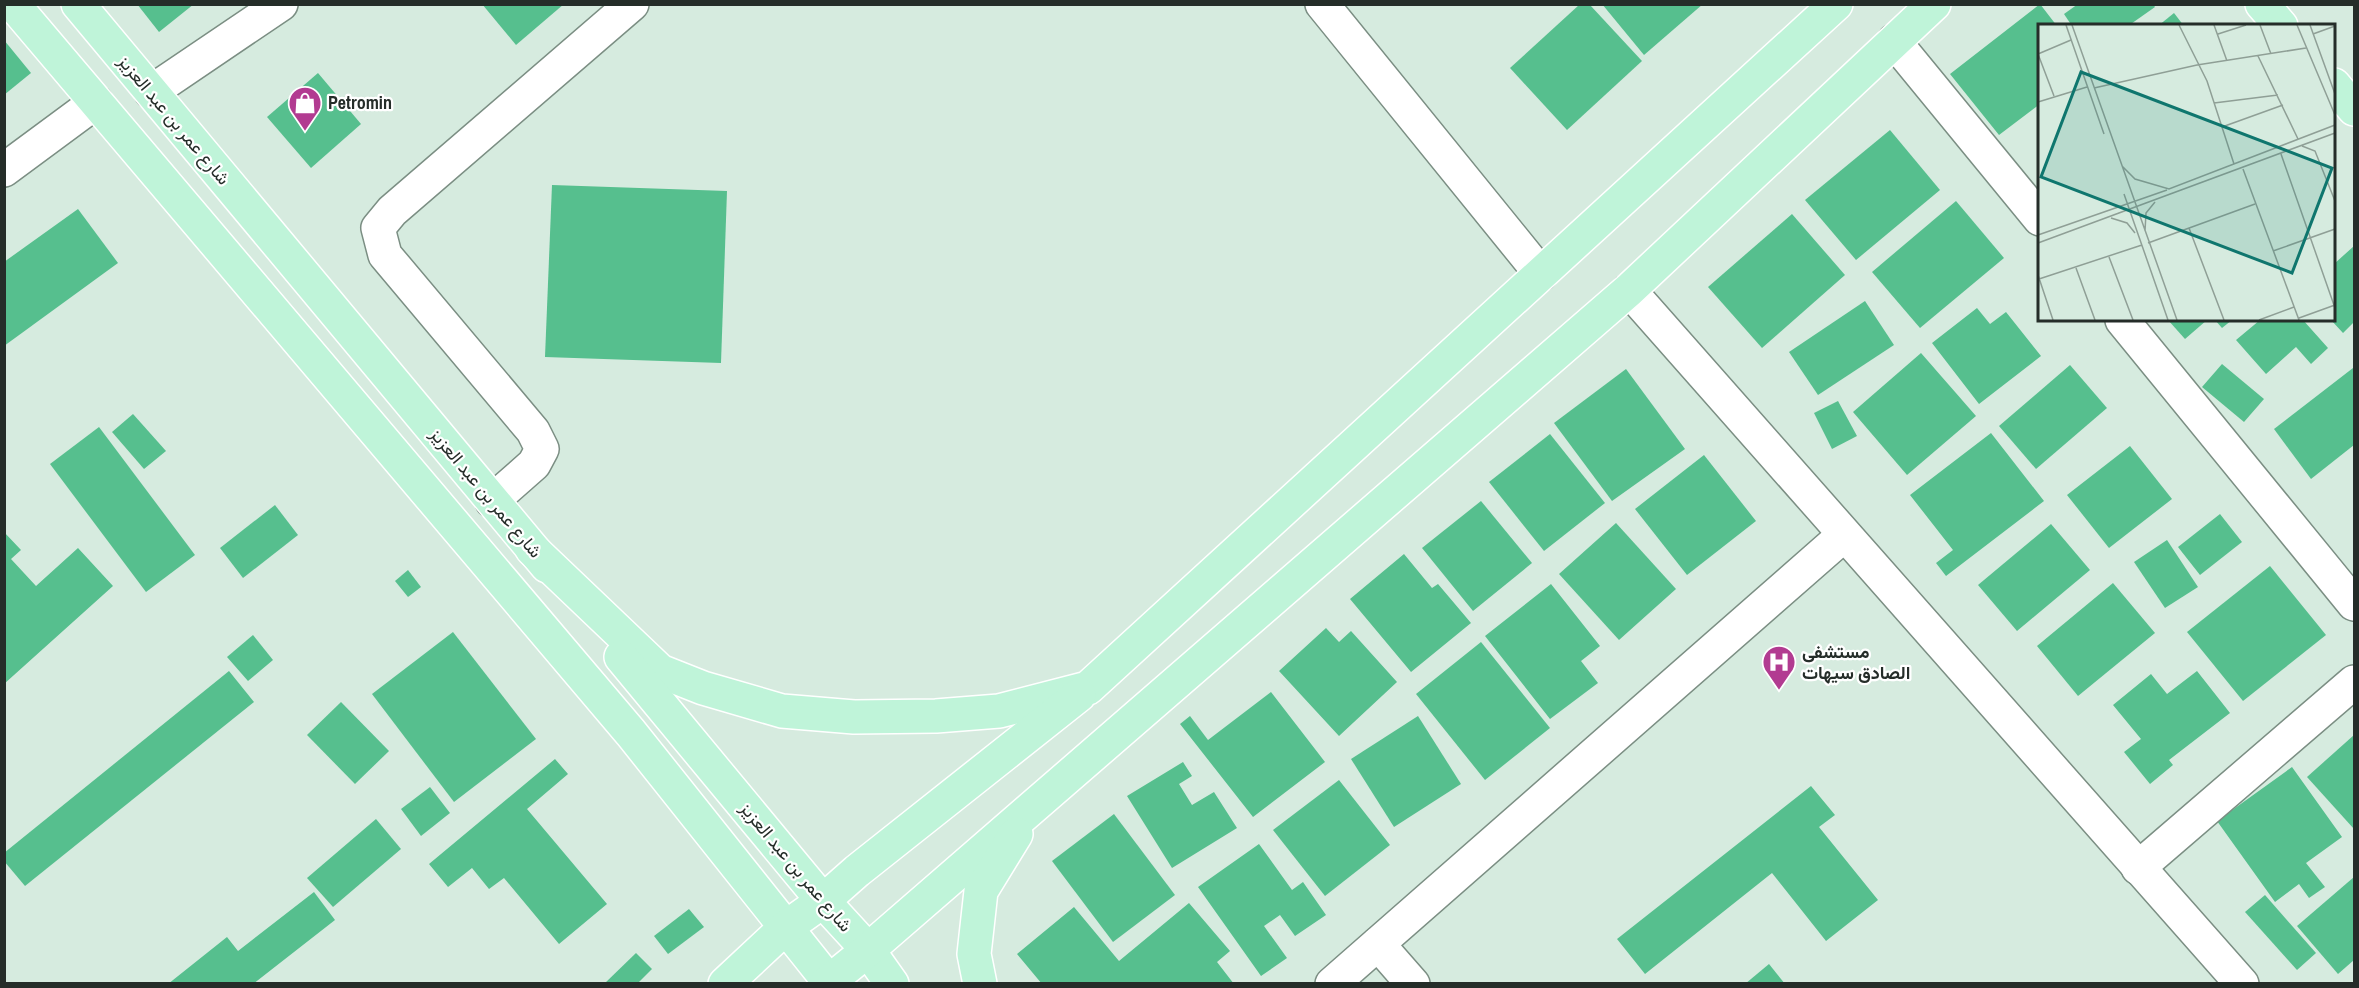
<svg xmlns="http://www.w3.org/2000/svg" width="2359" height="988" font-family="'Archivo Narrow',Vazirmatn,sans-serif">
<style>
.building{fill:#56bf8e}
.lines{fill:none;stroke-linecap:round;stroke-linejoin:round}
.minor-casing{stroke:#7b8e83;stroke-width:36}
.major-casing{stroke:#fff;stroke-width:36}
.minor{stroke:#fff;stroke-width:33}
.major{stroke:#bff4d9;stroke-width:33}
.labels{text-anchor:middle;stroke-width:4.5;stroke-linejoin:round;paint-order:stroke}
.poi-label{font-size:18px;font-weight:bold;fill:#252d29;stroke:#fff;text-anchor:start}
.street-label{font-size:18px;fill:#252d29;stroke:#fff}
.inset-road{fill:none;stroke:#8f9f96;stroke-width:1.5}
.view{fill:#0f766e;fill-opacity:0.15;stroke:#0f766e;stroke-width:3}
.inset-edge{fill:none;stroke:#252d29;stroke-width:3}
</style>
<rect width="100%" height="100%" fill="#d6ebdf"/>
<!-- building -->
<g class="building">
<path d="M 137,4 L 194,4 L 159,32 Z"/>
<path d="M 482,4 L 564,4 L 516,45 Z"/>
<path d="M 1602,4 L 1703,4 L 1644,55 Z"/>
<path d="M 2040,4 L 2057,26 L 2040,26 L 2040,104 L 1999,135 L 1950,74 Z"/>
<path d="M 2078,4 L 2153,4 L 2155,7 L 2128,26 L 2072,26 L 2064,14 Z"/>
<path d="M 1579,5 L 1590,5 L 1642,61 L 1567,130 L 1510,68 Z"/>
<path d="M 2174,13 L 2184,26 L 2158,26 Z"/>
<path d="M 4,40 L 31,73 L 4,95 Z"/>
<path d="M 318,73 L 361,124 L 311,168 L 267,117 Z"/>
<path d="M 1890,130 L 1940,190 L 1856,260 L 1805,200 Z"/>
<path d="M 552,185 L 727,191 L 721,363 L 545,357 Z"/>
<path d="M 1956,201 L 2004,258 L 1920,328 L 1872,272 Z"/>
<path d="M 78,209 L 118,263 L 4,346 L 4,262 Z"/>
<path d="M 1792,214 L 1845,275 L 1762,348 L 1708,287 Z"/>
<path d="M 2354,246 L 2354,322 L 2343,333 L 2331,320 L 2334,320 L 2334,264 Z"/>
<path d="M 1865,301 L 1894,345 L 1818,395 L 1789,352 Z"/>
<path d="M 1977,308 L 1990,324 L 2006,312 L 2041,356 L 1979,404 L 1932,343 Z"/>
<path d="M 2168,320 L 2207,320 L 2185,339 Z"/>
<path d="M 2215,320 L 2232,320 L 2222,328 Z"/>
<path d="M 2260,320 L 2303,320 L 2328,348 L 2311,364 L 2296,347 L 2266,374 L 2236,340 Z"/>
<path d="M 1921,353 L 1976,416 L 1907,475 L 1853,412 Z"/>
<path d="M 2222,364 L 2264,399 L 2244,422 L 2202,387 Z"/>
<path d="M 2070,365 L 2107,408 L 2036,469 L 1999,426 Z"/>
<path d="M 2353,368 L 2354,445 L 2311,479 L 2274,429 Z"/>
<path d="M 1626,369 L 1685,449 L 1612,501 L 1554,423 Z"/>
<path d="M 1838,401 L 1857,436 L 1832,449 L 1814,413 Z"/>
<path d="M 133,414 L 166,451 L 144,469 L 112,432 Z"/>
<path d="M 99,427 L 195,555 L 146,592 L 50,464 Z"/>
<path d="M 1991,433 L 2044,501 L 1946,576 L 1936,563 L 1953,550 L 1910,495 Z"/>
<path d="M 1550,434 L 1605,503 L 1544,551 L 1489,482 Z"/>
<path d="M 2130,446 L 2172,499 L 2109,548 L 2067,495 Z"/>
<path d="M 1704,455 L 1756,521 L 1687,575 L 1635,509 Z"/>
<path d="M 1481,501 L 1532,563 L 1473,611 L 1422,548 Z"/>
<path d="M 275,505 L 298,535 L 243,578 L 220,548 Z"/>
<path d="M 2220,514 L 2242,542 L 2200,575 L 2178,547 Z"/>
<path d="M 1616,523 L 1676,589 L 1619,640 L 1559,574 Z"/>
<path d="M 2051,524 L 2090,570 L 2017,631 L 1978,585 Z"/>
<path d="M 4,532 L 21,550 L 11,559 L 36,586 L 78,548 L 113,586 L 4,684 Z"/>
<path d="M 2167,540 L 2198,587 L 2165,608 L 2134,562 Z"/>
<path d="M 1404,554 L 1432,588 L 1438,584 L 1471,623 L 1411,672 L 1350,599 Z"/>
<path d="M 2270,566 L 2326,635 L 2243,701 L 2187,632 Z"/>
<path d="M 408,570 L 421,587 L 408,597 L 395,581 Z"/>
<path d="M 2113,583 L 2155,633 L 2078,696 L 2037,646 Z"/>
<path d="M 1551,584 L 1600,646 L 1581,661 L 1598,683 L 1550,719 L 1485,636 Z"/>
<path d="M 1326,628 L 1339,642 L 1351,631 L 1397,682 L 1339,736 L 1279,671 Z"/>
<path d="M 453,632 L 536,739 L 454,802 L 372,694 Z"/>
<path d="M 253,635 L 273,660 L 248,681 L 227,657 Z"/>
<path d="M 1481,642 L 1550,728 L 1485,780 L 1416,694 Z"/>
<path d="M 229,671 L 254,702 L 25,886 L 4,861 L 4,853 Z"/>
<path d="M 2197,671 L 2230,713 L 2169,760 L 2173,765 L 2150,784 L 2124,752 L 2141,739 L 2113,705 L 2151,674 L 2167,694 Z"/>
<path d="M 1271,692 L 1325,762 L 1253,817 L 1180,724 L 1190,716 L 1208,740 Z"/>
<path d="M 341,702 L 389,751 L 355,784 L 307,735 Z"/>
<path d="M 1418,716 L 1461,784 L 1394,827 L 1351,759 Z"/>
<path d="M 2354,735 L 2354,829 L 2307,777 Z"/>
<path d="M 555,759 L 568,774 L 527,809 L 607,904 L 559,944 L 504,878 L 489,889 L 472,868 L 448,887 L 429,864 Z"/>
<path d="M 1183,762 L 1192,776 L 1179,784 L 1192,805 L 1214,792 L 1237,828 L 1172,868 L 1127,796 Z"/>
<path d="M 2292,767 L 2342,837 L 2306,863 L 2325,887 L 2309,898 L 2299,884 L 2275,902 L 2217,821 Z"/>
<path d="M 1339,780 L 1390,845 L 1325,896 L 1273,830 Z"/>
<path d="M 1811,786 L 1835,815 L 1819,827 L 1878,900 L 1826,941 L 1772,873 L 1645,974 L 1617,939 Z"/>
<path d="M 430,787 L 450,813 L 421,836 L 401,809 Z"/>
<path d="M 1114,814 L 1175,895 L 1113,942 L 1052,861 Z"/>
<path d="M 376,819 L 401,849 L 333,907 L 307,878 Z"/>
<path d="M 1259,844 L 1292,890 L 1303,882 L 1326,915 L 1295,936 L 1280,915 L 1264,926 L 1287,958 L 1261,976 L 1198,887 Z"/>
<path d="M 2354,877 L 2354,960 L 2338,974 L 2297,926 Z"/>
<path d="M 314,892 L 335,920 L 253,984 L 168,984 L 227,937 L 238,951 Z"/>
<path d="M 2265,895 L 2316,953 L 2297,970 L 2245,912 Z"/>
<path d="M 1189,903 L 1230,951 L 1217,962 L 1234,984 L 1042,984 L 1017,954 L 1074,907 L 1119,961 Z"/>
<path d="M 689,909 L 704,927 L 668,954 L 654,936 Z"/>
<path d="M 636,953 L 652,969 L 637,984 L 604,984 Z"/>
<path d="M 1769,964 L 1785,984 L 1745,984 Z"/>
</g>
<g class="lines">
<!-- minor casing -->
<g class="minor-casing">
<g id="minor">
<path d="M 1322,4 L 1541,274"/>
<path d="M 1894,41 L 2040,219"/>
<path d="M 151,92 L 281,4"/>
<path d="M 4,170 L 96,102"/>
<path d="M 1629,290 L 2242,984"/>
<path d="M 2122,320 L 2354,604"/>
<path d="M 492,501 L 534,464 L 542,449 L 533,431 L 385,255 L 378,228 L 392,211 L 632,4"/>
<path d="M 2138,868 L 2354,682"/>
<path d="M 1378,944 L 1413,984"/>
<path d="M 1332,984 L 1844,535"/>
</g>
</g>
<!-- major casing -->
<g class="major-casing">
<g id="major">
<path d="M 13,4 L 631,733 L 831,984"/>
<path d="M 78,4 L 547,566"/>
<path d="M 2262,4 L 2281,26"/>
<path d="M 2334,85 L 2354,109"/>
<path d="M 532,549 L 660,671 L 703,688 L 782,711 L 854,717 L 936,716 L 999,711 L 1088,688 L 1836,4"/>
<path d="M 621,657 L 823,901 L 868,950 L 892,984"/>
<path d="M 725,984 L 785,928 L 823,901 L 857,871 L 1079,695"/>
<path d="M 826,984 L 868,950 L 1629,290 L 1934,4"/>
<path d="M 980,984 L 974,954 L 981,891 L 1016,834"/>
</g>
</g>
<!-- minor -->
<use href="#minor" class="minor"/>
<!-- major -->
<use href="#major" class="major"/>
</g>
<!-- icons -->
<defs>
<g id="shop-pin" transform="scale(1.725)"><path d="M0 17L-7.5 6A9.5 9.5 0 1 1 7.5 6Z" fill="#b23b91" stroke="#fff"/><path d="M-5-2.5h2.3a2.7 3.5 0 0 1 5.4 0H5L5.5 6h-11ZM-1.5-2.5h3a1.5 2.3 0 0 0-3 0Z" fill="#fff"/></g>
<g id="hospital-pin" transform="scale(1.725)"><path d="M0 17L-7.5 6A9.5 9.5 0 1 1 7.5 6Z" fill="#b23b91" stroke="#fff"/><path d="M-5-5h3v3.5h4V-5h3V5h-3V1.5h-4V5h-3Z" fill="#fff"/></g>
</defs>
<g fill-rule="evenodd">
<use href="#shop-pin" x="305" y="103"/>
<use href="#hospital-pin" x="1779" y="662"/>
</g>
<g class="labels">
<!-- poi labels -->
<g class="poi-label">
<text x="328" y="109">Petromin</text>
<text x="1802" y="658">مستشفى<tspan x="1802" dy="21">الصادق سيهات</tspan></text>
</g>
<!-- street labels -->
<g class="street-label">
<text transform="translate(174 120) rotate(50)" y="6">شارع عمر بن عبد العزيز</text>
<text transform="translate(486 493) rotate(50)" y="6">شارع عمر بن عبد العزيز</text>
<text transform="translate(796 867) rotate(50)" y="6">شارع عمر بن عبد العزيز</text>
</g>
</g>
<!-- overview -->
<g transform="translate(2038 24)">
<rect width="297" height="297" fill="#d6ebdf"/>
<path class="inset-road" d="M 28,1 L 66,110M 34,1 L 139,296M 141,1 L 169,57 L 196,140M 176,1 L 189,37M 222,1 L 233,30M 259,1 L 297,91M 272,1 L 297,70M 180,10 L 208,1M 275,10 L 297,2M 0,30 L 16,72M 0,30 L 33,16M 220,32 L 260,115M 56,64 L 159,41 L 268,24M 0,78 L 49,63M 176,79 L 240,71M 184,103 L 245,81M 264,122 L 277,127 L 297,177M 243,130 L 297,284M 84,142 L 97,155 L 131,165 L 297,101M 205,145 L 261,296M 86,170 L 130,296M 73,194 L 89,199 L 97,209M 151,204 L 186,296M 107,207 L 108,189 L 117,178M 0,211 L 129,166M 0,219 L 297,109M 110,219 L 217,180M 235,227 L 297,205M 71,233 L 95,296M 38,244 L 57,296M 0,251 L 15,296M 1,255 L 104,221M 261,294 L 297,281M 221,296 L 256,283"/>
<path class="view" d="M 43,48 L 294,144 L 254,249 L 3,153 Z"/>
<rect width="297" height="297" class="inset-edge"/>
</g>
<!-- border -->
<rect width="2359" height="988" fill="none" stroke="#252d29" stroke-width="12"/>
</svg>
